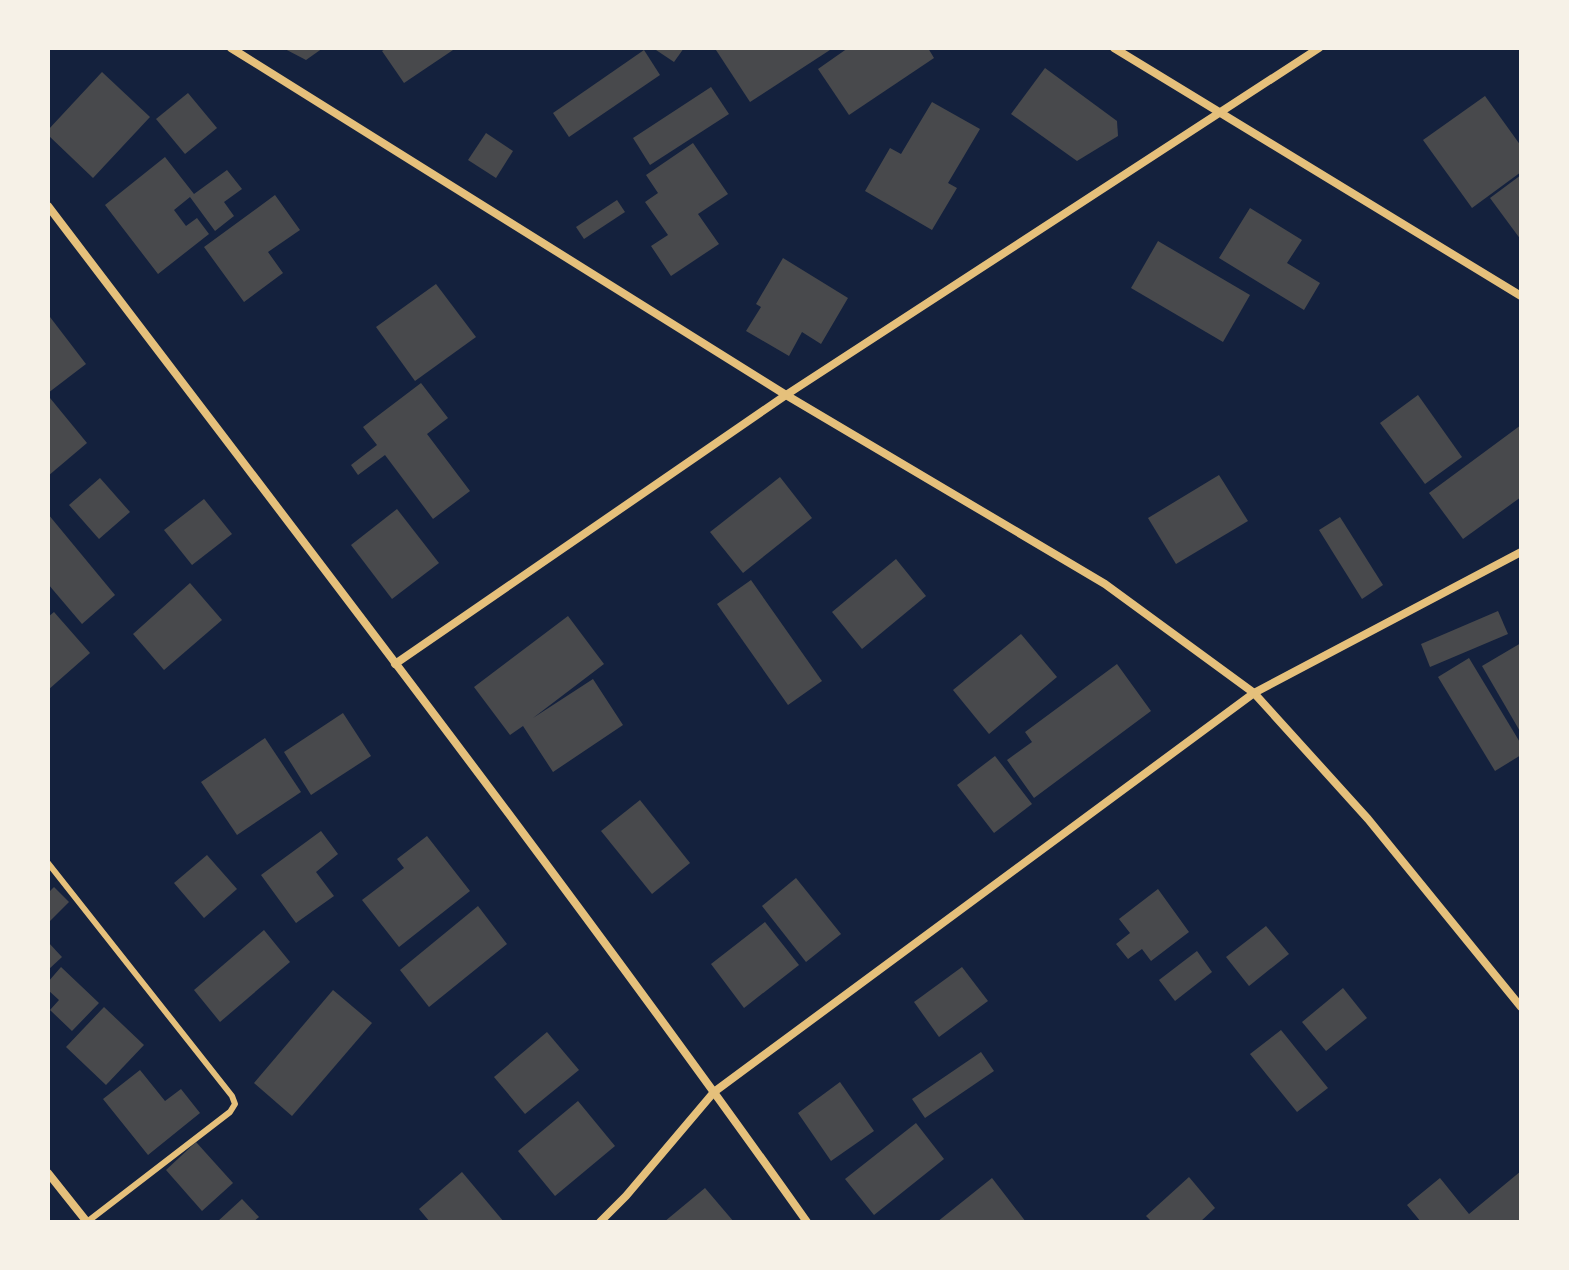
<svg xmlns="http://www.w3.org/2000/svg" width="1569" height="1270" font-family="Manrope,sans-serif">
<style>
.building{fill:#48494c}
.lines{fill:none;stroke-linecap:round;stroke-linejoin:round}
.service{stroke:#e5c07b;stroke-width:6}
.minor{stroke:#e5c07b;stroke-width:8}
</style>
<rect width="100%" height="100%" fill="#14213d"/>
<!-- building -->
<g class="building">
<path d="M 283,48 L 323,48 L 306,60 Z"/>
<path d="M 387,48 L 456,48 L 404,83 L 382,51 Z"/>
<path d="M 653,48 L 684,48 L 674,62 Z"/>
<path d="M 718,48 L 833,48 L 750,102 L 716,50 Z"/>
<path d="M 848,48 L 928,48 L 934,58 L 849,115 L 818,69 Z"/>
<path d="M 644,50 L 660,75 L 569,137 L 553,113 Z"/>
<path d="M 1045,68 L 1117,121 L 1118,136 L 1077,161 L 1011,114 Z"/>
<path d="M 102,72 L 150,117 L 93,178 L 48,135 L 48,130 Z"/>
<path d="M 711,87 L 729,114 L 650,165 L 633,138 Z"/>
<path d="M 188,93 L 217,128 L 185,154 L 156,119 Z"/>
<path d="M 1485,96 L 1521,146 L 1521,172 L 1472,208 L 1423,140 Z"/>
<path d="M 932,102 L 980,129 L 948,183 L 957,188 L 932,230 L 865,191 L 890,148 L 901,154 Z"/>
<path d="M 486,133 L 513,151 L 496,178 L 468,160 Z"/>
<path d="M 693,143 L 728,194 L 698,214 L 719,244 L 671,276 L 651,246 L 668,235 L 645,202 L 658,193 L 646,175 Z"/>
<path d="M 165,157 L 194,194 L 227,170 L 242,189 L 224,202 L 234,216 L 215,231 L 190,197 L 174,210 L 186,226 L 197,218 L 209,234 L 158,274 L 105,205 Z"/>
<path d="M 1521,175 L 1521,240 L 1490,198 Z"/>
<path d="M 275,195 L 300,230 L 268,252 L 283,273 L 244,302 L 204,247 Z"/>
<path d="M 617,200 L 625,212 L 584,239 L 576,227 Z"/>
<path d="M 1250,208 L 1302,240 L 1287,263 L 1320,283 L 1304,310 L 1219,258 Z"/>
<path d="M 1158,241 L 1250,295 L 1223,342 L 1131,288 Z"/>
<path d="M 783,258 L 848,298 L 821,344 L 802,332 L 789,356 L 746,331 L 761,307 L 756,304 Z"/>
<path d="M 436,284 L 476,337 L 415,381 L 376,327 Z"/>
<path d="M 50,317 L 86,364 L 48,393 L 48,319 Z"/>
<path d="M 421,383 L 448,418 L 427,434 L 470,491 L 433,519 L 385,455 L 358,475 L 351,465 L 377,445 L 363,427 Z"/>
<path d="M 1418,395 L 1462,457 L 1425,484 L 1380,423 Z"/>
<path d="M 50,398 L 87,443 L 48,476 L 48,400 Z"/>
<path d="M 1521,425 L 1521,497 L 1463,539 L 1429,493 Z"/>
<path d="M 1219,475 L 1248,521 L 1176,564 L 1148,518 Z"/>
<path d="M 780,477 L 812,518 L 743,573 L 710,532 Z"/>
<path d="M 100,478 L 130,512 L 99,539 L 69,505 Z"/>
<path d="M 204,499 L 232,534 L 192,565 L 164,530 Z"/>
<path d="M 397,509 L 439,563 L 392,599 L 351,545 Z"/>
<path d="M 48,514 L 115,595 L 82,624 L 48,584 Z"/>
<path d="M 1340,517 L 1383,585 L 1362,599 L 1319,530 Z"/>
<path d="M 896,559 L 926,596 L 862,649 L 832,612 Z"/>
<path d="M 751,580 L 822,681 L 788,705 L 717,604 Z"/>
<path d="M 190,583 L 222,620 L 164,670 L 133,634 Z"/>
<path d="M 1498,611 L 1508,634 L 1430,667 L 1421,644 Z"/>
<path d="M 54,612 L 90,653 L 48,690 L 48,617 Z"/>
<path d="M 568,616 L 604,664 L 533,718 L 593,679 L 623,725 L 553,772 L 523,726 L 510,735 L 474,687 Z"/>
<path d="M 1021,634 L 1057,677 L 989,734 L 953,690 Z"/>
<path d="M 1521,643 L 1521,733 L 1482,666 Z"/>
<path d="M 1469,658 L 1521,744 L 1521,755 L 1495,771 L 1438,677 Z"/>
<path d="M 1117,664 L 1151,711 L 1034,798 L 1007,760 L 1032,742 L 1025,732 Z"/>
<path d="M 343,713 L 371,756 L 311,795 L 284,752 Z"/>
<path d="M 265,738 L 301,792 L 237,835 L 201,782 Z"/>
<path d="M 995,756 L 1032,804 L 994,833 L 957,785 Z"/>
<path d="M 640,800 L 690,863 L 652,894 L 601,831 Z"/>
<path d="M 321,831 L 338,854 L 316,872 L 334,896 L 296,923 L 261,875 Z"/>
<path d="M 427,836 L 470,891 L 399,947 L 362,900 L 404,868 L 397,859 Z"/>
<path d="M 207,855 L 237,889 L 204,918 L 174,883 Z"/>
<path d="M 796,878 L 841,934 L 806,962 L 762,906 Z"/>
<path d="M 54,887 L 69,902 L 48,923 L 48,893 Z"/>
<path d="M 1158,889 L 1189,932 L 1151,961 L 1142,949 L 1128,959 L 1116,944 L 1130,933 L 1119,919 Z"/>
<path d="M 478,906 L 507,944 L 429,1007 L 400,970 Z"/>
<path d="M 765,922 L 799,965 L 744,1008 L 711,964 Z"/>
<path d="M 1266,926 L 1289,954 L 1249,986 L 1226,957 Z"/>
<path d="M 264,930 L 290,962 L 220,1022 L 194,990 Z"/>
<path d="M 48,942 L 62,957 L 48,970 Z"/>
<path d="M 1197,951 L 1212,972 L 1175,1001 L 1159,980 Z"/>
<path d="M 61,967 L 99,1003 L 72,1031 L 50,1010 L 59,1000 L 48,990 L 48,982 Z"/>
<path d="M 962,967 L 988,1001 L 939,1037 L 914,1002 Z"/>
<path d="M 1343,988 L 1367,1018 L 1326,1051 L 1302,1022 Z"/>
<path d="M 333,990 L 372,1023 L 292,1116 L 254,1083 Z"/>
<path d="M 104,1007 L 144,1045 L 106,1085 L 66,1047 Z"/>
<path d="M 1281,1030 L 1328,1088 L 1297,1112 L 1250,1054 Z"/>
<path d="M 547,1032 L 579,1070 L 525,1114 L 494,1077 Z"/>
<path d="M 981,1052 L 994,1071 L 925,1118 L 912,1099 Z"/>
<path d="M 140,1070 L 165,1101 L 181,1089 L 200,1113 L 148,1155 L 103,1099 Z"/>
<path d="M 840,1082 L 874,1131 L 831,1161 L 798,1113 Z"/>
<path d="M 578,1101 L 615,1146 L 555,1196 L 518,1151 Z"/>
<path d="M 916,1123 L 944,1159 L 874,1215 L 845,1179 Z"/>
<path d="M 196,1142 L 233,1183 L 202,1211 L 166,1170 Z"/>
<path d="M 1521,1171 L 1521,1222 L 1421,1222 L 1407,1205 L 1440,1178 L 1469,1214 Z"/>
<path d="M 462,1172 L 504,1222 L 430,1222 L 419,1209 Z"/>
<path d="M 1189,1177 L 1215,1208 L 1200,1222 L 1152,1222 L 1146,1216 Z"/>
<path d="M 992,1178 L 1026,1222 L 937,1222 Z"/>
<path d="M 705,1188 L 734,1222 L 664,1222 Z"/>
<path d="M 242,1199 L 259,1217 L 253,1222 L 217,1222 Z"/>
</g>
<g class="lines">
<!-- service -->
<path class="service" d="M 48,863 L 232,1096 L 235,1104 L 230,1112 L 87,1222"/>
<!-- minor -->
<g class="minor">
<path d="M 231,48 L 786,395 L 1105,584 L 1254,693 L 1368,819 L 1521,1007"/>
<path d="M 1114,48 L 1521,296"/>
<path d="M 48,206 C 304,543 562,877 807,1222"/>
<path d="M 395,664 L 786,395 L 1319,48"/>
<path d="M 48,1173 L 87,1222"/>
<path d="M 600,1222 L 626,1196 L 714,1092 L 1254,693 L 1521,552"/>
</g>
</g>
<!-- border -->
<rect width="1569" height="1270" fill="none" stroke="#f6f1e7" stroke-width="100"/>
</svg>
